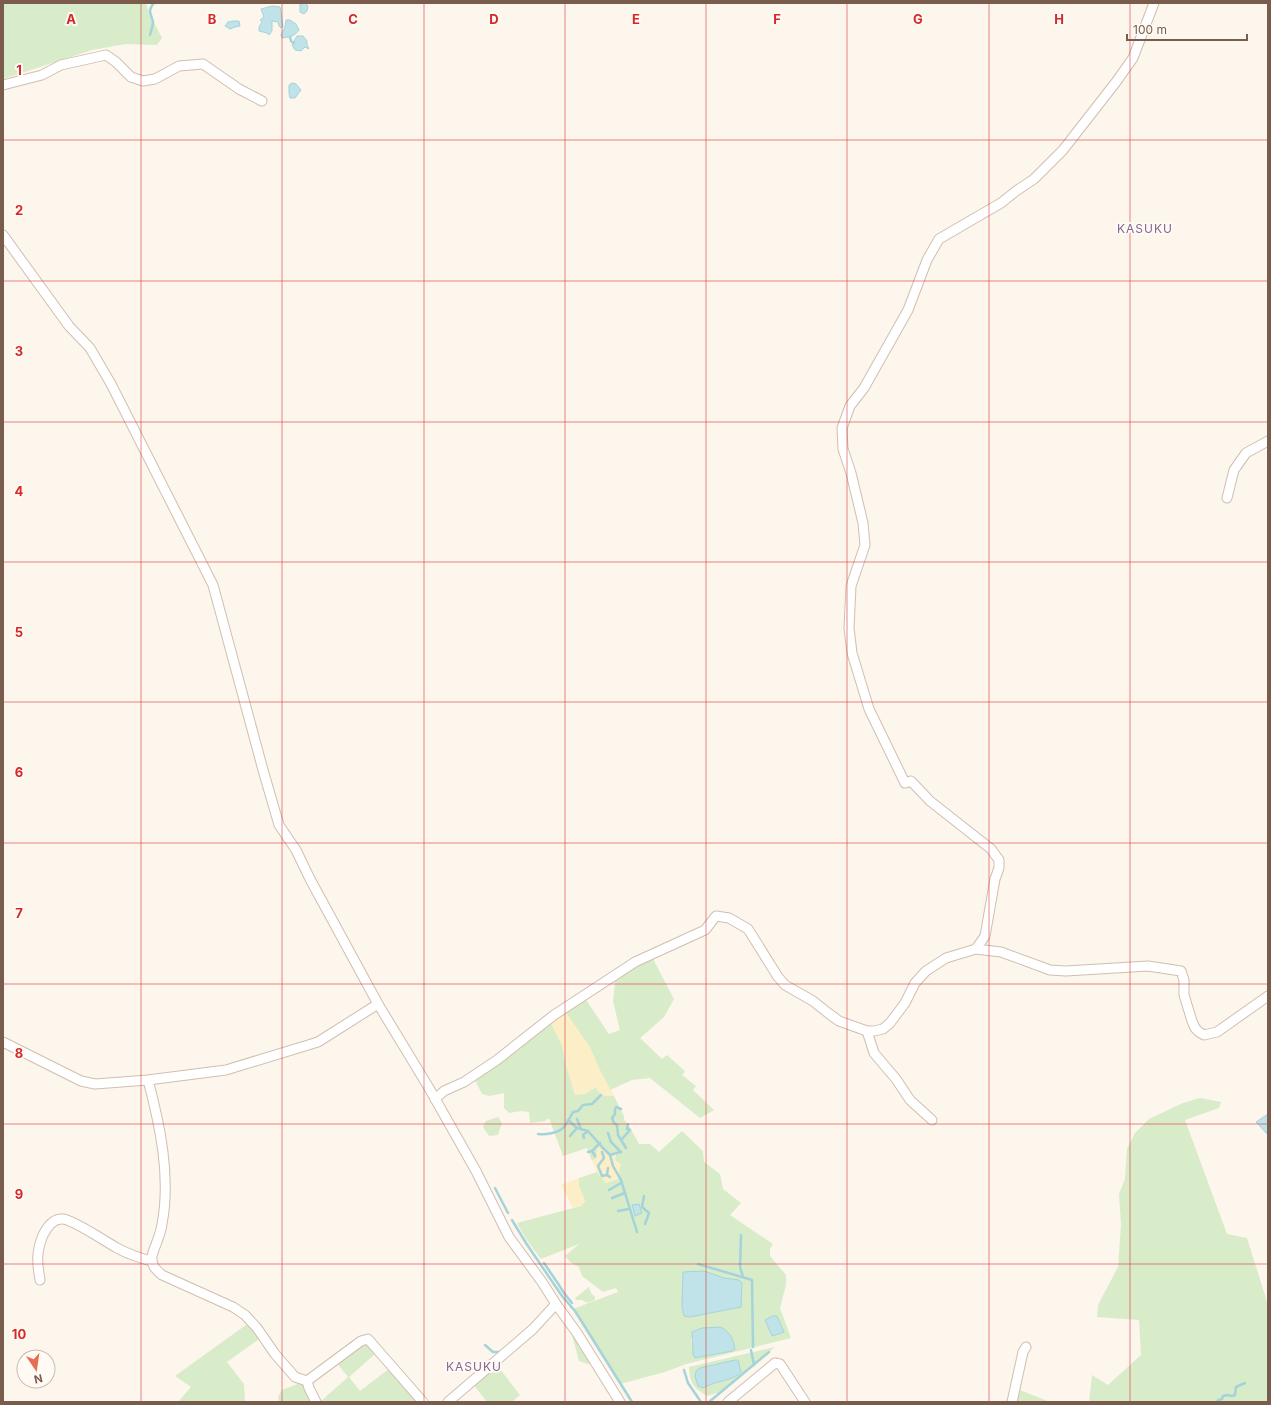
<svg xmlns="http://www.w3.org/2000/svg" width="1271" height="1405" font-family="Inter,sans-serif">
<style>
.green{fill:#d8ecc9;fill-rule:evenodd}
.sand{fill:#fcefc7}
.water{fill:#bfe3e8;stroke:#a5d3da}
.lines{fill:none;stroke-linecap:round;stroke-linejoin:round}
.stream{stroke:#a5d3da;stroke-width:2.5}
.minor-casing{stroke:#d1beb0;stroke-width:11}
.minor{stroke:#fff;stroke-width:9}
.grid{fill:none;stroke:#d62828;stroke-width:1;stroke-opacity:0.55}
.labels{text-anchor:middle;stroke-width:4;stroke-linejoin:round;paint-order:stroke}
.quarter-label{font-size:12px;letter-spacing:1px;fill:#846695;stroke:#fffaf3}
.grid-label{font-size:13px;text-anchor:middle;font-weight:bold;fill:#d62828;stroke:#fffaf3;stroke-width:4;stroke-linejoin:round;paint-order:stroke}
</style>
<rect width="100%" height="100%" fill="#fdf6ec"/>
<!-- green -->
<g class="green">
<path d="M 3,3 L 146,3 L 149,13 L 162,38 L 157,45 L 126,44 L 92,50 L 3,79 Z"/>
<path d="M 652,957 L 674,999 L 664,1017 L 640,1038 L 662,1059 L 667,1055 L 685,1071 L 682,1075 L 696,1086 L 693,1090 L 714,1110 L 700,1118 L 650,1078 L 632,1080 L 610,1090 L 565,1011 L 584,997 L 609,1034 L 620,1030 L 613,1001 L 615,982 L 614,979 Z"/>
<path d="M 551,1023 L 562,1045 L 566,1065 L 575,1094 L 585,1094 L 596,1087 L 601,1095 L 614,1096 L 624,1116 L 624,1120 L 628,1124 L 639,1144 L 650,1144 L 659,1152 L 682,1131 L 703,1151 L 704,1162 L 720,1174 L 723,1189 L 741,1203 L 730,1215 L 773,1244 L 770,1249 L 770,1256 L 786,1275 L 786,1285 L 780,1308 L 791,1338 L 686,1364 L 665,1372 L 620,1384 L 573,1309 L 618,1292 L 616,1288 L 603,1292 L 582,1276 L 579,1267 L 570,1262 L 565,1256 L 579,1244 L 541,1259 L 526,1239 L 517,1223 L 581,1206 L 585,1201 L 579,1186 L 579,1178 L 597,1172 L 606,1183 L 618,1179 L 615,1160 L 616,1152 L 610,1155 L 597,1147 L 597,1158 L 592,1161 L 587,1148 L 563,1156 L 549,1118 L 545,1121 L 530,1123 L 529,1112 L 521,1111 L 509,1113 L 504,1108 L 504,1093 L 489,1096 L 482,1094 L 474,1078 C 489,1070 503,1061 516,1051 C 528,1041 538,1031 551,1023 ZM 704,1271 L 724,1278 L 739,1280 L 728,1310 L 690,1317 ZM 691,1339 L 735,1349 L 732,1351 L 695,1358 L 693,1354 Z"/>
<path d="M 1200,1098 L 1221,1102 L 1219,1108 L 1185,1120 L 1227,1234 L 1247,1238 L 1268,1305 L 1268,1402 L 1089,1402 L 1092,1375 L 1108,1385 L 1141,1355 L 1139,1320 L 1097,1317 L 1098,1305 L 1118,1267 L 1121,1225 L 1119,1194 L 1125,1179 L 1127,1149 L 1135,1133 L 1149,1119 L 1183,1103 Z"/>
<path d="M 498,1117 L 502,1123 L 498,1135 L 489,1136 L 483,1127 L 486,1121 Z"/>
<path d="M 589,1287 L 591,1293 L 595,1297 L 595,1300 L 587,1303 L 582,1300 L 576,1300 L 575,1298 Z"/>
<path d="M 571,1317 L 600,1364 L 588,1364 L 579,1361 L 571,1331 Z"/>
<path d="M 250,1322 L 262,1337 L 227,1362 L 244,1384 L 245,1402 L 178,1402 L 191,1387 L 175,1376 Z"/>
<path d="M 360,1343 L 369,1343 L 375,1354 L 349,1377 L 360,1391 L 390,1368 L 418,1402 L 320,1402 L 348,1377 L 336,1362 Z"/>
<path d="M 775,1347 L 719,1395 L 716,1393 L 707,1396 C 693,1388 690,1383 689,1367 ZM 735,1360 L 736,1377 L 711,1383 L 700,1368 Z"/>
<path d="M 496,1364 L 520,1395 L 512,1402 L 487,1402 L 473,1384 Z"/>
<path d="M 300,1383 L 305,1385 L 313,1402 L 279,1402 L 278,1397 L 282,1390 Z"/>
<path d="M 1012,1387 L 1050,1402 L 1006,1402 Z"/>
</g>
<!-- sand -->
<g class="sand">
<path d="M 565,1011 L 590,1047 L 600,1070 L 614,1096 L 601,1095 L 596,1087 L 585,1094 L 575,1095 L 566,1065 L 562,1045 L 551,1023 Z"/>
<path d="M 597,1146 L 610,1155 L 617,1152 L 615,1160 L 621,1164 L 618,1179 L 606,1183 L 597,1172 L 592,1161 L 597,1158 Z"/>
<path d="M 579,1178 L 579,1186 L 585,1201 L 581,1206 L 573,1208 L 561,1185 Z"/>
</g>
<!-- water -->
<g class="water">
<path d="M 300,3 L 305,3 L 308,6 L 307,11 L 304,14 L 300,12 Z"/>
<path d="M 272,6 L 280,7 L 281,12 L 283,27 L 281,28 L 279,26 L 278,22 L 272,21 L 272,31 L 269,35 L 267,33 L 259,31 L 259,27 L 262,22 L 260,20 L 264,17 L 261,9 Z"/>
<path d="M 286,20 L 290,20 L 296,24 L 299,30 C 294,37 289,37 282,38 L 281,35 L 285,27 Z"/>
<path d="M 233,21 L 239,21 L 240,26 L 235,27 L 230,29 L 225,26 L 228,22 Z"/>
<path d="M 297,36 L 303,36 L 307,41 L 307,45 L 309,49 L 305,47 L 301,51 L 295,50 L 292,45 Z"/>
<path d="M 292,83 L 296,84 L 301,90 L 295,98 L 290,98 L 289,94 L 289,85 Z"/>
<path d="M 1268,1114 L 1268,1135 L 1256,1122 Z"/>
<path d="M 639,1204 L 642,1213 L 635,1216 L 632,1205 Z"/>
<path d="M 704,1271 L 724,1278 L 739,1280 L 742,1283 L 741,1307 L 690,1317 L 684,1316 L 682,1307 L 683,1272 Z"/>
<path d="M 773,1316 L 777,1316 L 784,1332 L 772,1336 L 765,1320 Z"/>
<path d="M 720,1327 C 730,1331 733,1339 735,1349 L 732,1351 L 695,1358 L 693,1354 L 692,1332 L 702,1328 Z"/>
<path d="M 735,1360 L 738,1360 L 741,1372 C 732,1382 716,1380 703,1388 L 698,1386 L 695,1376 L 696,1371 L 700,1368 Z"/>
</g>
<g class="lines">
<!-- stream -->
<g class="stream">
<path d="M 150,35 C 151,31 153,25 153,22 C 151,13 147,11 154,3"/>
<path d="M 290,37 L 291,41 L 294,43"/>
<path d="M 616,1107 L 621,1109"/>
<path d="M 615,1109 L 615,1114 L 612,1118 L 614,1123 L 617,1125 L 618,1135 L 626,1148"/>
<path d="M 577,1119 L 581,1129"/>
<path d="M 568,1120 L 577,1128 L 588,1131 L 603,1148 L 610,1155 L 613,1166 L 621,1180 L 637,1232"/>
<path d="M 608,1133 L 611,1142 L 621,1152"/>
<path d="M 538,1134 C 545,1135 558,1133 563,1128 C 567,1124 570,1117 573,1112 L 578,1111 L 583,1105 L 592,1104 L 601,1095"/>
<path d="M 570,1136 L 577,1128"/>
<path d="M 584,1138 L 583,1135 L 588,1131"/>
<path d="M 622,1139 L 630,1130 L 627,1129 L 628,1124"/>
<path d="M 592,1151 L 595,1156"/>
<path d="M 588,1152 L 592,1151 L 600,1143"/>
<path d="M 602,1152 L 604,1158 L 598,1166 L 602,1176 L 607,1175"/>
<path d="M 610,1155 L 620,1152"/>
<path d="M 608,1168 L 607,1175 L 610,1177"/>
<path d="M 495,1188 L 508,1213"/>
<path d="M 609,1190 L 621,1183"/>
<path d="M 644,1196 L 642,1207 L 649,1213 L 645,1224"/>
<path d="M 612,1198 L 625,1193"/>
<path d="M 618,1211 L 629,1209"/>
<path d="M 512,1220 L 526,1243 L 562,1296 L 575,1311 L 632,1402"/>
<path d="M 741,1235 L 740,1267 L 743,1277"/>
<path d="M 544,1263 L 559,1285 L 564,1293 L 572,1303"/>
<path d="M 698,1264 L 752,1280 L 753,1347"/>
<path d="M 485,1345 L 493,1352 L 502,1352"/>
<path d="M 751,1350 L 754,1365"/>
<path d="M 684,1370 L 688,1383 L 701,1402"/>
<path d="M 709,1402 L 769,1352"/>
<path d="M 1217,1402 L 1218,1400 L 1222,1399 L 1223,1396 L 1227,1395 L 1232,1396 L 1235,1395 L 1236,1387 L 1245,1383"/>
</g>
<!-- minor casing -->
<g class="minor-casing">
<g id="minor">
<path d="M 3,85 L 42,75 L 61,65 L 106,55 L 116,62 L 131,77 L 143,81 L 155,79 L 179,66 L 203,64 L 239,89 L 262,101"/>
<path d="M 3,235 L 69,326 L 90,348 L 111,384 L 213,585 L 263,770 L 279,825 L 296,850 L 310,879 L 378,1004 L 429,1088 L 476,1171 L 509,1237 L 542,1282 L 556,1304 L 577,1333 L 620,1402"/>
<path d="M 1227,498 L 1234,470 L 1246,453 L 1268,441"/>
<path d="M 976,949 L 985,936 L 995,879 L 999,868 L 999,860 L 991,849 L 930,801 L 911,781 L 905,783 L 869,709 L 852,653 L 849,628 L 851,586 L 865,545 L 863,523 L 851,473 L 843,449 L 842,428 L 850,406 L 864,388 L 908,310 L 927,260 L 939,239 L 1001,203 L 1016,191 L 1034,179 L 1063,150 L 1116,82 L 1133,58 L 1154,3"/>
<path d="M 867,1031 L 874,1053 L 896,1079 L 910,1100 L 932,1120"/>
<path d="M 3,1042 L 81,1081 L 95,1084 L 148,1080 L 226,1070 L 318,1042 L 378,1004"/>
<path d="M 148,1080 C 160,1125 171,1177 162,1224 C 161,1234 155,1245 152,1256 C 151,1265 155,1269 162,1275 L 233,1307 L 245,1315 L 257,1328 L 275,1354 L 295,1377 L 307,1381"/>
<path d="M 435,1099 L 444,1091 L 464,1082 L 497,1060 L 554,1015 L 635,962 L 705,930 L 716,916 L 729,918 L 748,929 L 778,977 L 785,985 L 813,1001 L 828,1013 L 839,1021 L 867,1031 L 874,1031 L 883,1029 L 890,1023 L 905,1003 L 915,983 L 926,971 L 946,958 L 976,949 L 1001,952 L 1050,970 L 1066,971 L 1148,966 L 1181,971 L 1184,980 L 1184,995 L 1192,1021 L 1195,1028 L 1199,1032 L 1204,1035 L 1217,1032 L 1268,996"/>
<path d="M 40,1280 C 37,1262 36,1252 43,1235 C 47,1227 53,1218 63,1219 C 74,1220 106,1242 117,1248 C 128,1254 140,1258 151,1261"/>
<path d="M 316,1402 L 309,1388 L 307,1381 L 361,1341 L 368,1339 L 423,1402"/>
<path d="M 448,1402 L 533,1329 L 556,1304"/>
<path d="M 728,1402 L 775,1363 L 780,1364 L 805,1402"/>
<path d="M 1012,1402 L 1023,1352 L 1026,1347"/>
</g>
</g>
<!-- minor -->
<use href="#minor" class="minor"/>
</g>
<!-- grid -->
<path class="grid" d="M 141,3 L 141,1402M 282,3 L 282,1402M 424,3 L 424,1402M 565,3 L 565,1402M 706,3 L 706,1402M 847,3 L 847,1402M 989,3 L 989,1402M 1130,3 L 1130,1402M 3,140 L 1268,140M 3,281 L 1268,281M 3,422 L 1268,422M 3,562 L 1268,562M 3,702 L 1268,702M 3,843 L 1268,843M 3,984 L 1268,984M 3,1124 L 1268,1124M 3,1264 L 1268,1264"/>
<g class="labels">
<!-- quarter labels -->
<g class="quarter-label">
<text x="1145" y="233">KASUKU</text>
<text x="474" y="1371">KASUKU</text>
</g>
</g>
<g class="grid-label">
<text x="71" y="24">A</text>
<text x="212" y="24">B</text>
<text x="353" y="24">C</text>
<text x="494" y="24">D</text>
<text x="636" y="24">E</text>
<text x="777" y="24">F</text>
<text x="918" y="24">G</text>
<text x="1059" y="24">H</text>
<text x="19" y="75">1</text>
<text x="19" y="215">2</text>
<text x="19" y="356">3</text>
<text x="19" y="496">4</text>
<text x="19" y="637">5</text>
<text x="19" y="777">6</text>
<text x="19" y="918">7</text>
<text x="19" y="1058">8</text>
<text x="19" y="1199">9</text>
<text x="19" y="1339">10</text>
</g>
<!-- border -->
<rect width="1271" height="1405" fill="none" stroke="#7a5c4d" stroke-width="8"/>
<!-- north arrow -->
<g transform="translate(36 1369) rotate(167)"><circle r="19" fill="#fffaf3" stroke="#cabbb1"/>
<path d="M0-3L7 15L0 10L-7 15Z" fill="#e76f51"/>
<text y="-6" font-size="11" font-weight="bold" text-anchor="middle" fill="#7a5c4d">N</text>
</g>
<!-- scale -->
<path d="M1127 34v6h120v-6" fill="none" stroke="#7a5c4d" stroke-width="2"/>
<text x="1133" y="34" font-size="12" fill="#7a5c4d" stroke="#fffaf3" stroke-width="3" paint-order="stroke">100 m</text>
</svg>
